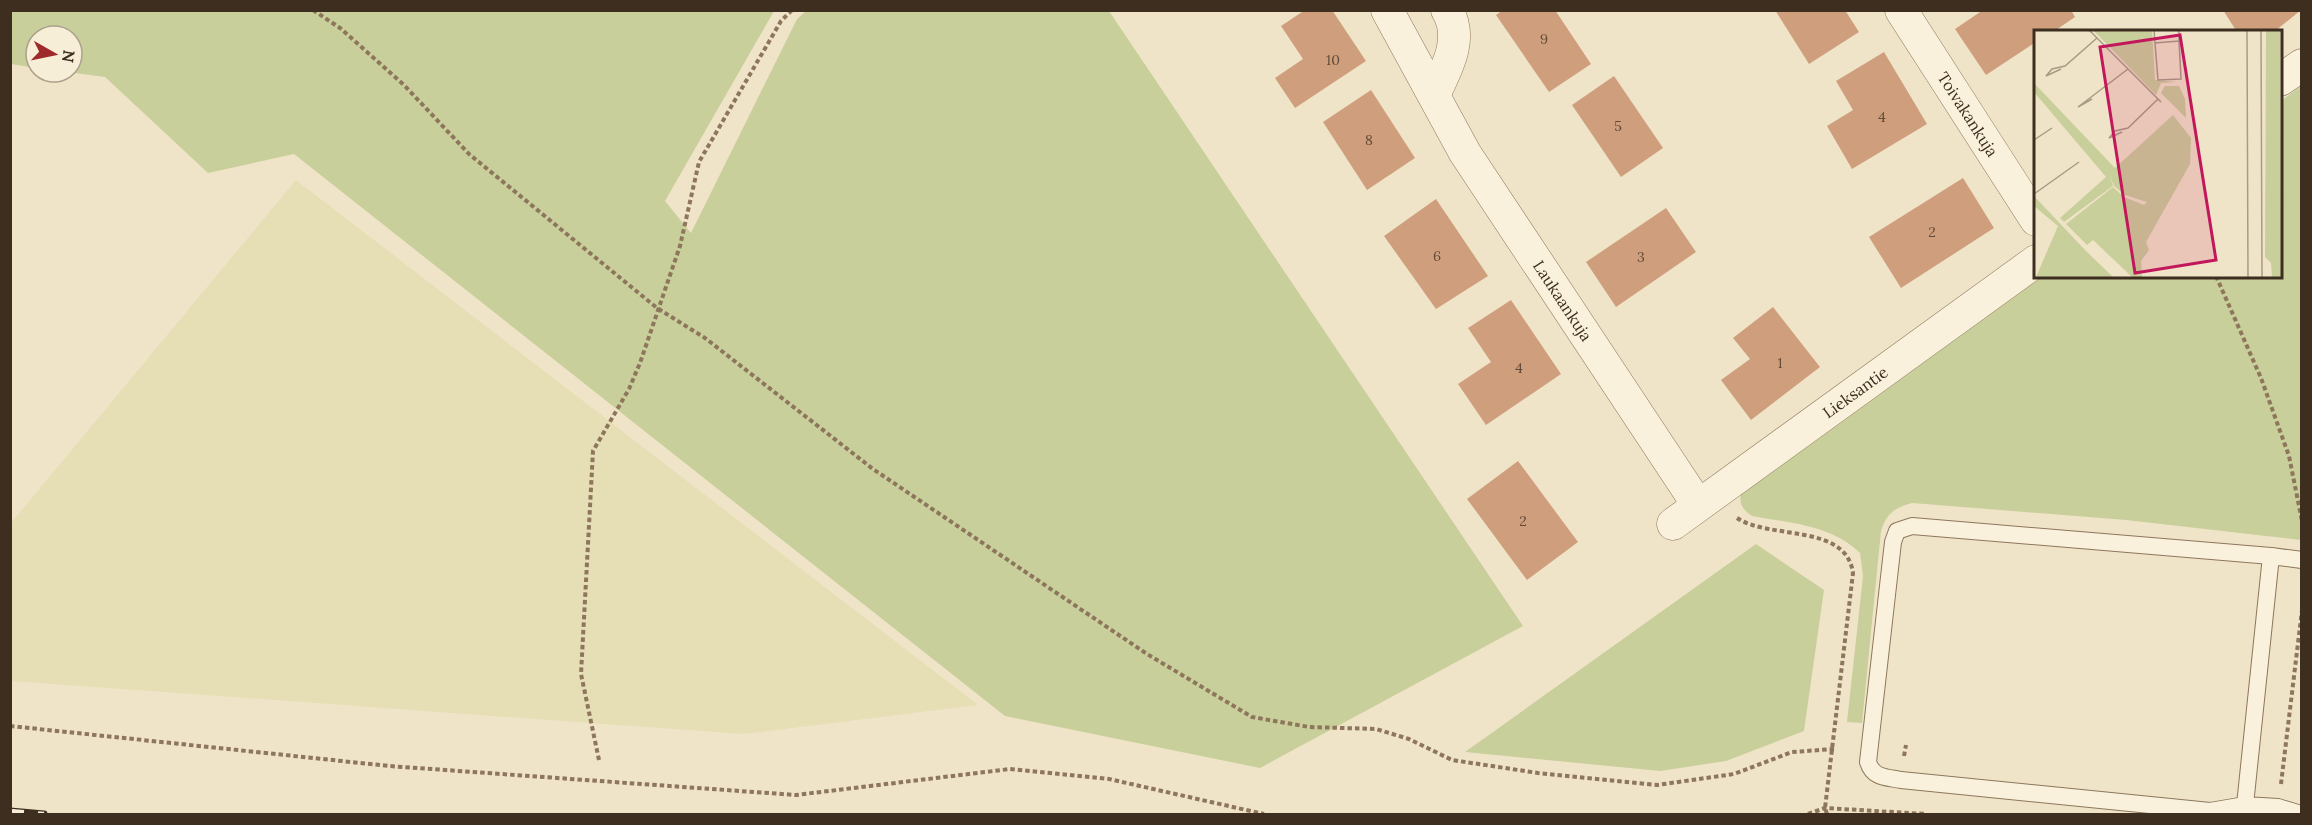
<svg xmlns="http://www.w3.org/2000/svg" width="2312" height="825" font-family="Lora,serif">
<style>
.farmland{fill:#e6deb5}
.green{fill:#c9cf9b}
.building{fill:#cf9f7d}
.lines{fill:none;stroke-linecap:round;stroke-linejoin:round}
.lane-casing{stroke:#8d765c;stroke-width:18}
.street-casing{stroke:#8d765c;stroke-width:33}
.path{stroke:#8d765c;stroke-width:4;stroke-dasharray:4.5 3;stroke-linecap:butt}
.lane{stroke:#faf1dc;stroke-width:16}
.street{stroke:#faf1dc;stroke-width:32}
.rail-casing{stroke:#3d2e20;stroke-width:7}
.rail{stroke:#f7eed8;stroke-width:4.5;stroke-dasharray:14;stroke-linecap:butt}
.labels{text-anchor:middle;stroke-width:5;stroke-linejoin:round;paint-order:stroke}
.number-label{font-size:14px;fill:#624a37}
.street-label{font-size:16px;fill:#3d2e20;stroke:#f7eed8}
.inset-road{fill:none;stroke:#a89b85;stroke-width:1.5}
.view{fill:#c2185b;fill-opacity:0.15;stroke:#c2185b;stroke-width:3}
.inset-edge{fill:none;stroke:#3d2e20;stroke-width:3}
</style>
<rect width="100%" height="100%" fill="#f0e4c8"/>
<!-- farmland -->
<path class="farmland" d="M 296,180 L 978,705 L 743,734 L 11,681 L 11,523 Z"/>
<!-- green -->
<g class="green">
<path d="M 11,10 L 774,11 L 665,201 L 691,233 L 797,19 L 806,11 L 1109,11 L 1523,626 L 1260,768 L 1005,716 L 294,154 L 208,173 L 105,77 L 67,72 L 72,72 L 72,36 L 36,36 L 36,68 L 11,64 Z"/>
<path d="M 2301,86 L 2301,540 L 2126,520 L 1912,503 C 1894,508 1887,513 1881,531 L 1862,723 L 1847,722 L 1863,576 L 1860,553 C 1831,525 1790,523 1752,516 C 1742,509 1739,504 1741,492 L 2038,276 L 2280,276 L 2281,101 Z"/>
<path d="M 1756,544 L 1824,590 L 1804,731 L 1726,761 L 1660,771 L 1465,752 Z"/>
</g>
<!-- building -->
<g class="building">
<path d="M 1305,10 L 1332,10 L 1366,61 L 1295,108 L 1275,78 L 1303,59 L 1281,26 Z"/>
<path d="M 1503,10 L 1555,10 L 1591,64 L 1549,92 L 1496,15 Z"/>
<path d="M 1775,10 L 1845,10 L 1859,32 L 1809,64 Z"/>
<path d="M 1983,10 L 2071,10 L 2075,17 L 2053,32 L 2036,32 L 2036,42 L 1986,75 L 1955,29 Z"/>
<path d="M 2223,10 L 2301,10 L 2274,32 L 2237,32 Z"/>
<path d="M 1884,52 L 1927,124 L 1852,169 L 1827,126 L 1853,110 L 1836,81 Z"/>
<path d="M 1614,76 L 1663,148 L 1621,177 L 1572,105 Z"/>
<path d="M 1371,90 L 1415,158 L 1367,190 L 1323,122 Z"/>
<path d="M 1963,178 L 1994,228 L 1901,288 L 1869,237 Z"/>
<path d="M 1436,199 L 1488,276 L 1436,309 L 1384,236 Z"/>
<path d="M 1666,208 L 1696,252 L 1616,307 L 1586,262 Z"/>
<path d="M 1511,300 L 1561,374 L 1486,425 L 1458,384 L 1491,362 L 1468,328 Z"/>
<path d="M 1773,307 L 1820,367 L 1751,420 L 1721,380 L 1750,359 L 1733,338 Z"/>
<path d="M 1518,461 L 1578,542 L 1527,580 L 1467,499 Z"/>
</g>
<g class="lines">
<!-- lane casing -->
<g class="lane-casing">
<g id="lane">
<path d="M 2245,805 L 2210,811 L 1901,780 C 1886,777 1873,778 1868,762 L 1893,542 L 1897,531 L 1912,526 L 2271,556"/>
<path d="M 2301,814 L 2278,807 L 2245,805 L 2271,556 L 2302,560"/>
</g>
</g>
<!-- street casing -->
<g class="street-casing">
<g id="street">
<path id="s1" d="M 1387,10 L 1465,153 L 1698,505"/>
<path id="s2" d="M 1901,10 L 2036,220"/>
<path d="M 2280,80 L 2302,65"/>
<path d="M 1434,95 C 1447,68 1464,38 1447,10"/>
<path id="s3" d="M 1673,524 L 2036,261"/>
</g>
</g>
<!-- path -->
<g class="path">
<path d="M 313,10 L 340,28 L 404,85 L 469,154 L 657,308 L 705,338 L 873,469 L 1147,654 L 1252,717 L 1309,727 L 1376,729 L 1409,739 L 1452,760 L 1538,773 L 1657,785 L 1734,774 L 1792,752 L 1834,749"/>
<path d="M 2216,276 L 2261,378 L 2289,456 L 2302,521"/>
<path d="M 1737,518 C 1770,540 1846,523 1853,573 L 1825,808 L 1827,814"/>
<path d="M 10,726 L 389,766 L 796,795 L 1010,769 L 1109,779 L 1264,814"/>
<path d="M 1904,756 L 1906,745"/>
<path d="M 599,760 L 581,674 L 593,451 L 629,389 L 640,363 L 680,246 L 699,162 L 781,21 L 792,10"/>
<path d="M 2281,784 L 2302,610"/>
<path d="M 1808,814 L 1825,808 L 1926,814"/>
</g>
<!-- lane -->
<use href="#lane" class="lane"/>
<!-- street -->
<use href="#street" class="street"/>
<!-- rail casing -->
<g class="rail-casing">
<path id="rail" d="M 10,811 L 44,814"/>
</g>
<!-- rail -->
<use href="#rail" class="rail"/>
</g>
<g class="labels">
<!-- number labels -->
<g class="number-label">
<text x="1544" y="44">9</text>
<text x="1333" y="65">10</text>
<text x="1882" y="122">4</text>
<text x="1618" y="131">5</text>
<text x="1369" y="145">8</text>
<text x="1932" y="237">2</text>
<text x="1437" y="261">6</text>
<text x="1641" y="262">3</text>
<text x="1780" y="368">1</text>
<text x="1519" y="373">4</text>
<text x="1523" y="526">2</text>
</g>
<!-- street labels -->
<g class="street-label">
<text dy="6" stroke="none"><textPath href="#s2" startOffset="124">Toivakankuja</textPath></text>
<text dy="6" stroke="none"><textPath href="#s1" startOffset="340">Laukaankuja</textPath></text>
<text dy="6" stroke="none"><textPath href="#s3" startOffset="225">Lieksantie</textPath></text>
</g>
</g>
<!-- overview -->
<g transform="translate(2034 30)">
<rect width="248" height="248" fill="#f0e4c8"/>
<path d="M 59,0 L 118,0 L 121,50 L 143,52 L 127,53 L 122,65 ZM 232,0 L 246,0 L 247,247 L 238,247 L 237,233 L 231,227 ZM 0,53 L 81,138 L 139,85 L 157,108 L 156,134 L 112,212 L 115,220 L 107,231 L 108,247 L 98,247 L 59,210 L 53,215 L 32,194 L 79,157 L 90,167 L 110,175 L 113,172 L 91,165 L 80,156 L 76,146 L 79,156 L 30,192 L 26,188 L 72,147 L 0,62 ZM 131,56 L 145,56 L 151,69 L 152,88 L 127,63 ZM 0,166 L 52,221 L 79,247 L 2,247 L 24,196 L 0,176 Z" fill="#c9cf9b"/>
<path class="inset-road" d="M 55,0 L 127,72M 120,0 L 121,13 L 145,11 L 145,0M 213,0 L 214,248M 227,0 L 228,248M 121,13 L 124,50 L 147,49 L 145,11M 27,39 L 12,46 L 18,39 L 31,36 L 63,8M 58,69 L 44,77 L 94,39M 88,102 L 75,108 L 81,101 L 94,98 L 124,69M 0,110 L 18,98M 0,164 L 45,132"/>
<path class="view" d="M 146,5 L 182,230 L 101,243 L 66,17 Z"/>
<rect width="248" height="248" class="inset-edge"/>
</g>
<!-- border -->
<rect width="2312" height="825" fill="none" stroke="#3d2e20" stroke-width="24"/>
<!-- north arrow -->
<g transform="translate(54 54) rotate(99)"><circle r="28" fill="#f7eed8" stroke="#ada18e" stroke-width="1.5"/>
<path d="M0-4.5L10 22L0 15L-10 22Z" fill="#9e2a2b"/>
<text y="-9" font-size="16" font-weight="bold" text-anchor="middle" fill="#3d2e20">N</text>
</g>
</svg>
